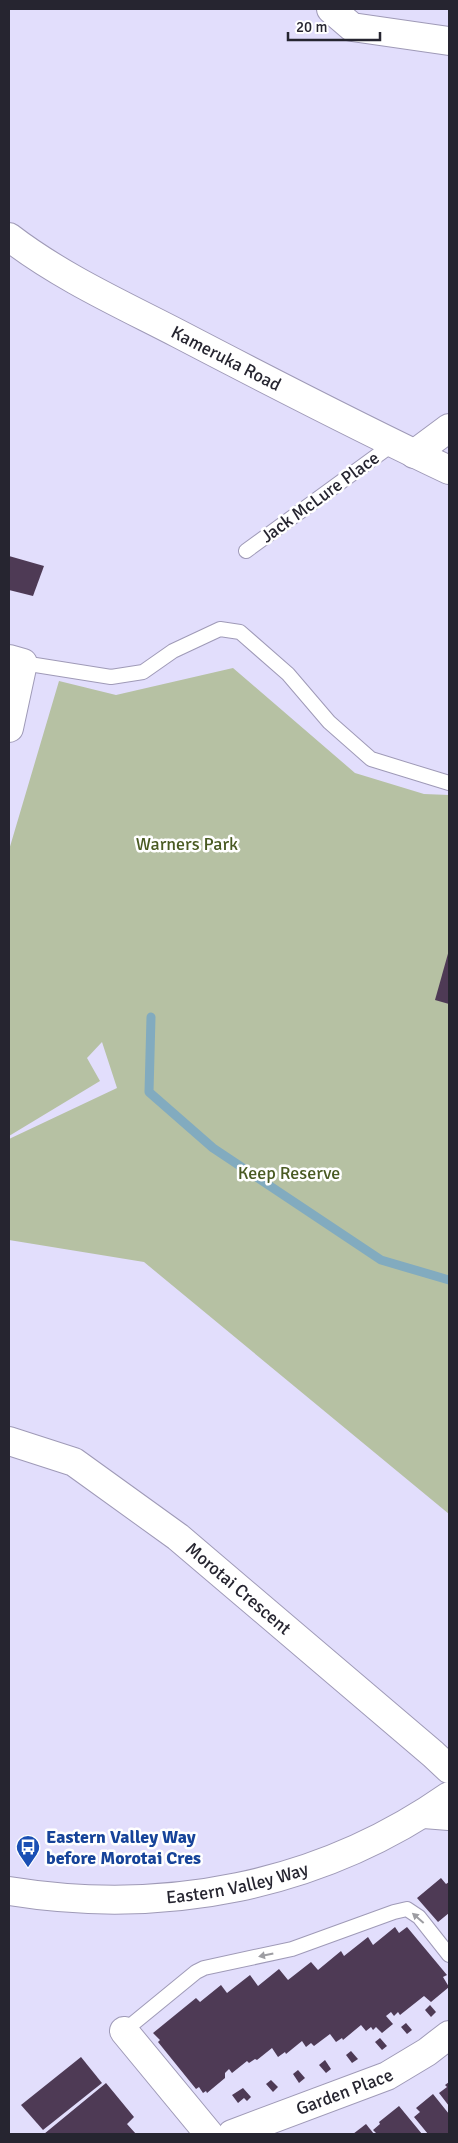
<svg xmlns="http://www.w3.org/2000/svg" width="458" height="2143" font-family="Signika,sans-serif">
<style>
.green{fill:#b6c1a3}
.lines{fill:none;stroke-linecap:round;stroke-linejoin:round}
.stream{stroke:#82abbf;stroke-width:9}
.building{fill:#4e3a55}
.lane-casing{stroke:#9f9ab7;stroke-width:16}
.street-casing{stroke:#9f9ab7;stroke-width:30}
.primary-casing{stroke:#9f9ab7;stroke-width:30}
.lane{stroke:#fff;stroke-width:14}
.street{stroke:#fff;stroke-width:28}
.primary{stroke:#fff;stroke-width:28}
.oneway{fill:#9d9da2}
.labels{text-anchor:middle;stroke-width:5;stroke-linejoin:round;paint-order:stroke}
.street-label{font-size:18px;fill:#262530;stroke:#fff}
.park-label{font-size:18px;fill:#495a22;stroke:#fff}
.transit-label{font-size:18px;font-weight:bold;fill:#164399;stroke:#fff;text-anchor:start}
</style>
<rect width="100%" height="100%" fill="#e2defc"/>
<!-- green -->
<path class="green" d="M 233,668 L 355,773 L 424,794 L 449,795 L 449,1514 L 144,1262 L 9,1240 L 9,1139 L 117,1088 L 102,1042 L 87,1058 L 100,1081 L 9,1136 L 9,850 L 59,681 L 116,695 Z"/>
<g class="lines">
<!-- stream -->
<path class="stream" d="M 151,1017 L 149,1092 L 213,1148 L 381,1260 L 449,1280"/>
</g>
<!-- building -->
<g class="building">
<path d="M 9,556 L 44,566 L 33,596 L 9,590 Z"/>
<path d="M 449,950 L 449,1004 L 435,1000 Z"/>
<path d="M 441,1878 L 446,1884 L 449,1882 L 449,1913 L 438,1922 L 417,1898 Z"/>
<path d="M 395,1927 L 399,1933 L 407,1927 L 447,1975 L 443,1977 L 449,1987 L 431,2002 L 424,1996 L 400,2015 L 398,2012 L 394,2016 L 391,2012 L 386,2016 L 393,2024 L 382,2033 L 376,2027 L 373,2030 L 371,2027 L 366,2031 L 361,2025 L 343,2040 L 342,2038 L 336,2042 L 330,2034 L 314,2046 L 311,2043 L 306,2047 L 302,2041 L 286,2054 L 285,2052 L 278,2057 L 272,2048 L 257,2060 L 255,2059 L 249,2063 L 247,2061 L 232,2073 L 229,2069 L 225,2073 L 225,2078 L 207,2093 L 206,2091 L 203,2093 L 199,2087 L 196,2089 L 158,2042 L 160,2040 L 153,2033 L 196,1998 L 200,2002 L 221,1985 L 227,1993 L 250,1975 L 258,1986 L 279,1969 L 288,1980 L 311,1962 L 318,1970 L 341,1951 L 344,1956 L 368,1937 L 373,1945 Z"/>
<path d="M 430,2005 L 436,2012 L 431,2017 L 425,2010 Z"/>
<path d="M 406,2023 L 412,2030 L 407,2034 L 401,2027 Z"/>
<path d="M 380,2038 L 387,2046 L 382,2050 L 375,2042 Z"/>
<path d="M 351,2051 L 358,2059 L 352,2063 L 346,2055 Z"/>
<path d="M 81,2057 L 102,2083 L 43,2130 L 21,2105 Z"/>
<path d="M 325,2060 L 331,2069 L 326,2073 L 319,2065 Z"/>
<path d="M 298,2070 L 305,2078 L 299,2083 L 293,2074 Z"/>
<path d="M 271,2080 L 278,2087 L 273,2092 L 266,2084 Z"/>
<path d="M 449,2082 L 449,2106 L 439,2093 L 447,2087 L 445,2085 Z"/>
<path d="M 106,2083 L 134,2117 L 127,2124 L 136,2134 L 44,2134 Z"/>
<path d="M 243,2088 L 251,2097 L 247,2101 L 244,2098 L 238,2103 L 232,2095 Z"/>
<path d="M 433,2094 L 449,2114 L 449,2134 L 428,2134 L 414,2117 L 420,2112 L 416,2108 Z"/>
<path d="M 399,2106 L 422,2134 L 377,2134 L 373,2130 L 380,2124 L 379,2122 Z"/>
<path d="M 366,2124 L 374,2134 L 353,2134 Z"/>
</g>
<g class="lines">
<!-- lane casing -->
<g class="lane-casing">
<g id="lane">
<path d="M 246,551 L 393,444"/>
<path d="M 23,663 L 111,677 L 143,672 L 173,651 L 220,629 L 240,632 L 288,674 L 329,722 L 371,759 L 449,783"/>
<path d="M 124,2031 L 196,1972 L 204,1968 L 292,1949 L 394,1912 L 407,1909 L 419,1917 L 449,1955"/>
</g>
</g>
<!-- street casing -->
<g class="street-casing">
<g id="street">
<path d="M 331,9 L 352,27 L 449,41"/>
<path id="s1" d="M 9,237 C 61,277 121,304 179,334 C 269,381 358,427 449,470"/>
<path d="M 414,454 L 449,428"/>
<path d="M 9,659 L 23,663 L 9,728"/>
<path id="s2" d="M 9,1441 L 74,1462 L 178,1537 L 433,1754 L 449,1769"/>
<path d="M 424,1814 L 449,1816"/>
<path d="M 124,2031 L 209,2134"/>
<path id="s3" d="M 232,2134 L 387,2076 L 427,2052 L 449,2035"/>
</g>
</g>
<!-- primary casing -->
<g class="primary-casing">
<g id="primary">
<path id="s4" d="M 9,1891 C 164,1916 319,1887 449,1796"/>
</g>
</g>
<!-- lane -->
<use href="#lane" class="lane"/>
<!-- street -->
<use href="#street" class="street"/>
<!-- primary -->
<use href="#primary" class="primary"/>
</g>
<!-- one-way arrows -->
<defs><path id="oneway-solid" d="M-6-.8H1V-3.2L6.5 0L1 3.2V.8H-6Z" transform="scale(1.25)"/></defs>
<g class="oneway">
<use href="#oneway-solid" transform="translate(418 1918) rotate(-139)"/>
<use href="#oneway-solid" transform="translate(266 1955) rotate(168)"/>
</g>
<!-- icons -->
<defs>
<g id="bus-pin" transform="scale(1.25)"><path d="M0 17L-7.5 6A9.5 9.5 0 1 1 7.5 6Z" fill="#1a4fb4" stroke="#fff"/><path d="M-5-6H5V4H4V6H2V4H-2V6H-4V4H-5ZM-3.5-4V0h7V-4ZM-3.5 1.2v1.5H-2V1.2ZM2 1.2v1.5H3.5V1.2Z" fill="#fff"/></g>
</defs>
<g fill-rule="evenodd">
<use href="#bus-pin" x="28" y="1847"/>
</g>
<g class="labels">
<!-- street labels -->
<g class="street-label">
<text dy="6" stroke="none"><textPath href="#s1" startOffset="249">Kameruka Road</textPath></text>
<text transform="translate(320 497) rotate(-36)" y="6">Jack McLure Place</text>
<text dy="6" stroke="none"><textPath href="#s2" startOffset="276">Morotai Crescent</textPath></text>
<text dy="6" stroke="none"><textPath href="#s4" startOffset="230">Eastern Valley Way</textPath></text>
<text dy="6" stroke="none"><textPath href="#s3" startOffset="120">Garden Place</textPath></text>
</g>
<!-- park labels -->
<g class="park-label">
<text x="187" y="850">Warners Park</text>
<text x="289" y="1179">Keep Reserve</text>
</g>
<!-- transit labels -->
<g class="transit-label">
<text x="46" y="1843">Eastern Valley Way<tspan x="46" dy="21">before Morotai Cres</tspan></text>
</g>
</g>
<!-- border -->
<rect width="458" height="2143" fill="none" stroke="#262530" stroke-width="20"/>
<!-- scale -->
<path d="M288 32v8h92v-8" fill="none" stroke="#262530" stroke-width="2.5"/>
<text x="296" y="32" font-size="15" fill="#262530" stroke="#ffffff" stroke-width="4" paint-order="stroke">20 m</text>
</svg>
